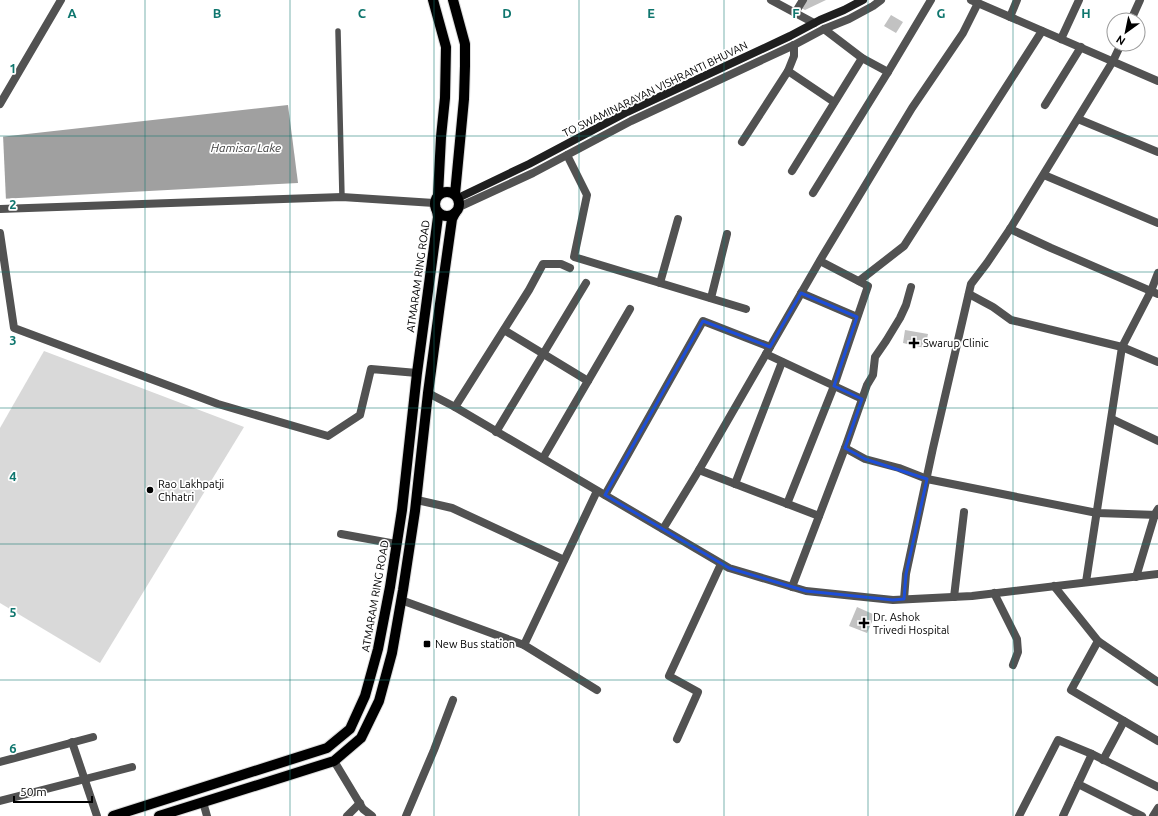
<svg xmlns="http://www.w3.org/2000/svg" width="1158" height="816" font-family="Ubuntu,sans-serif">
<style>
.green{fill:#d9d9d9}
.water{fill:#a0a0a0}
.pier{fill:#fff}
.building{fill:#c2c2c2}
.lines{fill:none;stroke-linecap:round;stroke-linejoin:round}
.primary-casing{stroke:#dbdbdb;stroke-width:12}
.service{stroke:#525252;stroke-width:5.5}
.minor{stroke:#525252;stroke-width:8}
.tertiary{stroke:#525252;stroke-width:8}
.secondary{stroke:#1f1f1f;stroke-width:8}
.primary{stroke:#000;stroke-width:10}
.marked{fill:none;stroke:#1d4ed8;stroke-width:3;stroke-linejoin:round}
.grid{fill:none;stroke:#0f766e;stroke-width:1;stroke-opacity:0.55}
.poi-dot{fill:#000;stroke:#fff;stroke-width:1.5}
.labels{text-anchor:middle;stroke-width:3.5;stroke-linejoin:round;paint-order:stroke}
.street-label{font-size:11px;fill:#000;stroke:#fff}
.poi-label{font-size:11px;fill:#000;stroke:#fff;text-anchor:start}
.water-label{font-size:12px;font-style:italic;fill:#414141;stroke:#fff}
.grid-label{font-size:13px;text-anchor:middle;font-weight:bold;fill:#0f766e;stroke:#fff;stroke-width:3.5;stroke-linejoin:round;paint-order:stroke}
</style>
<rect width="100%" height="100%" fill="#fff"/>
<!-- green -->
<path class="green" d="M 44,351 L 244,427 L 100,663 L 0,603 L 0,428 Z"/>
<!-- water -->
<path class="water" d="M 288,105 L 298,183 L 0,199 L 0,137 Z"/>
<!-- pier -->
<path class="pier" d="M 0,135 L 3,135 L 6,201 L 0,201 Z"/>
<!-- building -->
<g class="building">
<path d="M 799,0 L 826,0 L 805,10 L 796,5 Z"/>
<path d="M 891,15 L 903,22 L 896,33 L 884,26 Z"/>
<path d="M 905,330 L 928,334 L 925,348 L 903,343 Z"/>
<path d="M 857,607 L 875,615 L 867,633 L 849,626 Z"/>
</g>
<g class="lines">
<!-- primary casing -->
<g class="primary-casing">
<g id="primary">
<path d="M 433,0 L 446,47 L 445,98 L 441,137 L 438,195"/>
<path d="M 453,0 L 465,44 L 465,66 L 464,99 L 455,194"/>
<circle cx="447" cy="204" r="12"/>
<path d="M 113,816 L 327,748 L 350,729 L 365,696 L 378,649 L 390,587 L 402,510 L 417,373 L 438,217 L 437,211"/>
<path d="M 159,816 L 334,761 L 361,738 L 379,701 L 392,653 L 403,590 L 415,511 L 428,393 L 440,304 L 452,219 L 455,213"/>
</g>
</g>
<!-- service -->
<path class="service" d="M 338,31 L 342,197"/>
<!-- minor -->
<g class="minor">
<path d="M 771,0 L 814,23"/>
<path d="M 971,0 L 1158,81"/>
<path d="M 795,13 L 803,0"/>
<path d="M 1010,17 L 1017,0"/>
<path d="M 1131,20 L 1140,0"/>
<path d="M 824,29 L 862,58 L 888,72"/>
<path d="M 1061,39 L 1079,0"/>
<path d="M 788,71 L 834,102"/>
<path d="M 0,104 L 61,0"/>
<path d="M 1045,105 L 1081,47"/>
<path d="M 1078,119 L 1158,152"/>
<path d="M 742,142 L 788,71 L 794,56 L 794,45"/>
<path d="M 567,155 L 587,195 L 574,257 L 746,309"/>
<path d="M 792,171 L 862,58"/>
<path d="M 1044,175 L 1158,223"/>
<path d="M 813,193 L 888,72 L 931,0"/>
<path d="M 459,207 L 533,173 L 631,121 L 794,45 L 824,29 L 849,19 L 873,6 L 881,0"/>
<path d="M 1010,229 L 1051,248 L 1158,294"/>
<path d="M 0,233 L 14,328 L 218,404 L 328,436 L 360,415 L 371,369 L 417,373"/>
<path d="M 859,281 L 904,246 L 1042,31"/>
<path d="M 660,283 L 678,219"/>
<path d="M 801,293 L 857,317"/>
<path d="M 969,294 L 993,307 L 1011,320 L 1122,347 L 1158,362"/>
<path d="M 711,298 L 727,234"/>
<path d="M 504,330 L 588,381"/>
<path d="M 766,354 L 862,399"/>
<path d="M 428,393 L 455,407 L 729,568 L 806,591 L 893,600 L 972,596 L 1158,574"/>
<path d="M 455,407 L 529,290 L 543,264 L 561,264 L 570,268"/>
<path d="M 1112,419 L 1158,441"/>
<path d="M 496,432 L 586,283"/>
<path d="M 845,448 L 865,459 L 899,468 L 927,479 L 1097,513 L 1158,515"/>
<path d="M 543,458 L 630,309"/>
<path d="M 699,470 L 819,516"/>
<path d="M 735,484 L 782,362"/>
<path d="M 605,495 L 703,321 L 770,347"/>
<path d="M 417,500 L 452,508 L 564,560"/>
<path d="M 787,504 L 834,386 L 868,286 L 820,261"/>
<path d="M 663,529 L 699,470 L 822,257 L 912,108 L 963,33 L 978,3"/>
<path d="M 341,534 L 396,544"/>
<path d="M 1136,577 L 1155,514 L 1158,509"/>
<path d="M 1086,582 L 1122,347 L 1151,291 L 1158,273"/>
<path d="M 1054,586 L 1098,641 L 1158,682"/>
<path d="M 792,587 L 845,448 L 867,385 L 873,375 L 875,357 L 886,341 L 900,318 L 906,305 L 911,287"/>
<path d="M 994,593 L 1017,639 L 1018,652 L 1013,665"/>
<path d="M 954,597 L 964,512"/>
<path d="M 904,599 L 906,574 L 933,448 L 971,284 L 987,263 L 1010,229 L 1113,61 L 1121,44"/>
<path d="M 401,600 L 524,645 L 597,690"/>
<path d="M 1098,641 L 1071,690 L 1158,741"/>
<path d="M 524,645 L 597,491"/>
<path d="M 677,739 L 698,692 L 669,676 L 721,564"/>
<path d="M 72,742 L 97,816"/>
<path d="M 1103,760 L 1124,721"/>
<path d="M 334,761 L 363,809 L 372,816"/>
<path d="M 0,762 L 93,737"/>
<path d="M 1078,784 L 1142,816"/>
<path d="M 0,801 L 132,767"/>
<path d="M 203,802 L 207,816"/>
<path d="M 347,816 L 360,803"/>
<path d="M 406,816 L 434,750 L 453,700"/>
<path d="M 1019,816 L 1058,740 L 1092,754 L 1158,787"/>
<path d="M 1063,816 L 1092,754"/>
<path d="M 1153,816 L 1158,808"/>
</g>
<!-- tertiary -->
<path class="tertiary" d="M 0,209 L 342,197 L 434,203"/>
<!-- secondary -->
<path class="secondary" d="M 458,198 L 529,164 L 627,112 L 790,36 L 820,20 L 844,10 L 863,0"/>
<!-- primary -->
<use href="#primary" class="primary"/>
</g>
<!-- marked area -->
<path class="marked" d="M 801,293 L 857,317 L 834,386 L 862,399 L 845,448 L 865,459 L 927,479 L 906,574 L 904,599 L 893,600 L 806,591 L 729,568 L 605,495 L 703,321 L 770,347 Z"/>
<!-- grid -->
<path class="grid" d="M 145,0 L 145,816M 290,0 L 290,816M 434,0 L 434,816M 579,0 L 579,816M 724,0 L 724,816M 868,0 L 868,816M 1013,0 L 1013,816M 0,136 L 1158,136M 0,272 L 1158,272M 0,408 L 1158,408M 0,544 L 1158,544M 0,680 L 1158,680"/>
<!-- markers -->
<g class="poi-dot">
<path d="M912 337h4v4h4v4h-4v4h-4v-4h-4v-4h4z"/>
<circle cx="150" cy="490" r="4"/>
<path d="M862 617h4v4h4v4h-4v4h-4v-4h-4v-4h4z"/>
<rect x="423" y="640" width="8" height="8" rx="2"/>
</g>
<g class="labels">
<!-- street labels -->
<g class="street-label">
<text transform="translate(655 89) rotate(-26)" y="4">TO SWAMINARAYAN VISHRANTI BHUVAN</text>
<text transform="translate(418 276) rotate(-82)" y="4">ATMARAM RING ROAD</text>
<text transform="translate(375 596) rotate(-80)" y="4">ATMARAM RING ROAD</text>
</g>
<!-- poi labels -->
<g class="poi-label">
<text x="923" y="347">Swarup Clinic</text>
<text x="158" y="488">Rao Lakhpatji<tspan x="158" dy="13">Chhatri</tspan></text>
<text x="873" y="621">Dr. Ashok<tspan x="873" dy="13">Trivedi Hospital</tspan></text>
<text x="435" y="648">New Bus station</text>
</g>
<!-- water labels -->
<g class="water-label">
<text x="246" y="152">Hamisar Lake</text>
</g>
</g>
<g class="grid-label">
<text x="72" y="18">A</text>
<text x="217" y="18">B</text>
<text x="362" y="18">C</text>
<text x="507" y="18">D</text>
<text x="651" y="18">E</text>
<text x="796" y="18">F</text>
<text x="941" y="18">G</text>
<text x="1086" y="18">H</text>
<text x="13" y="73">1</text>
<text x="13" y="209">2</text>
<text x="13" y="345">3</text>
<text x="13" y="481">4</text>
<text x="13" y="617">5</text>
<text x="13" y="753">6</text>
</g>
<!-- north arrow -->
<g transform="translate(1126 32) rotate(213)"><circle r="19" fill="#ffffff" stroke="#999999"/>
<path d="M0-3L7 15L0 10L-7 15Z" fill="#000000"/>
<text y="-6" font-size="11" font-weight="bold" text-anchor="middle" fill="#000000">N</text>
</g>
<!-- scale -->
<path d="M14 796v6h78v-6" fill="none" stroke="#000000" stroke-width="2"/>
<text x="20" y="796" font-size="12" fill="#000000" stroke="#ffffff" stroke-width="3" paint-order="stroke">50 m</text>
</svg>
